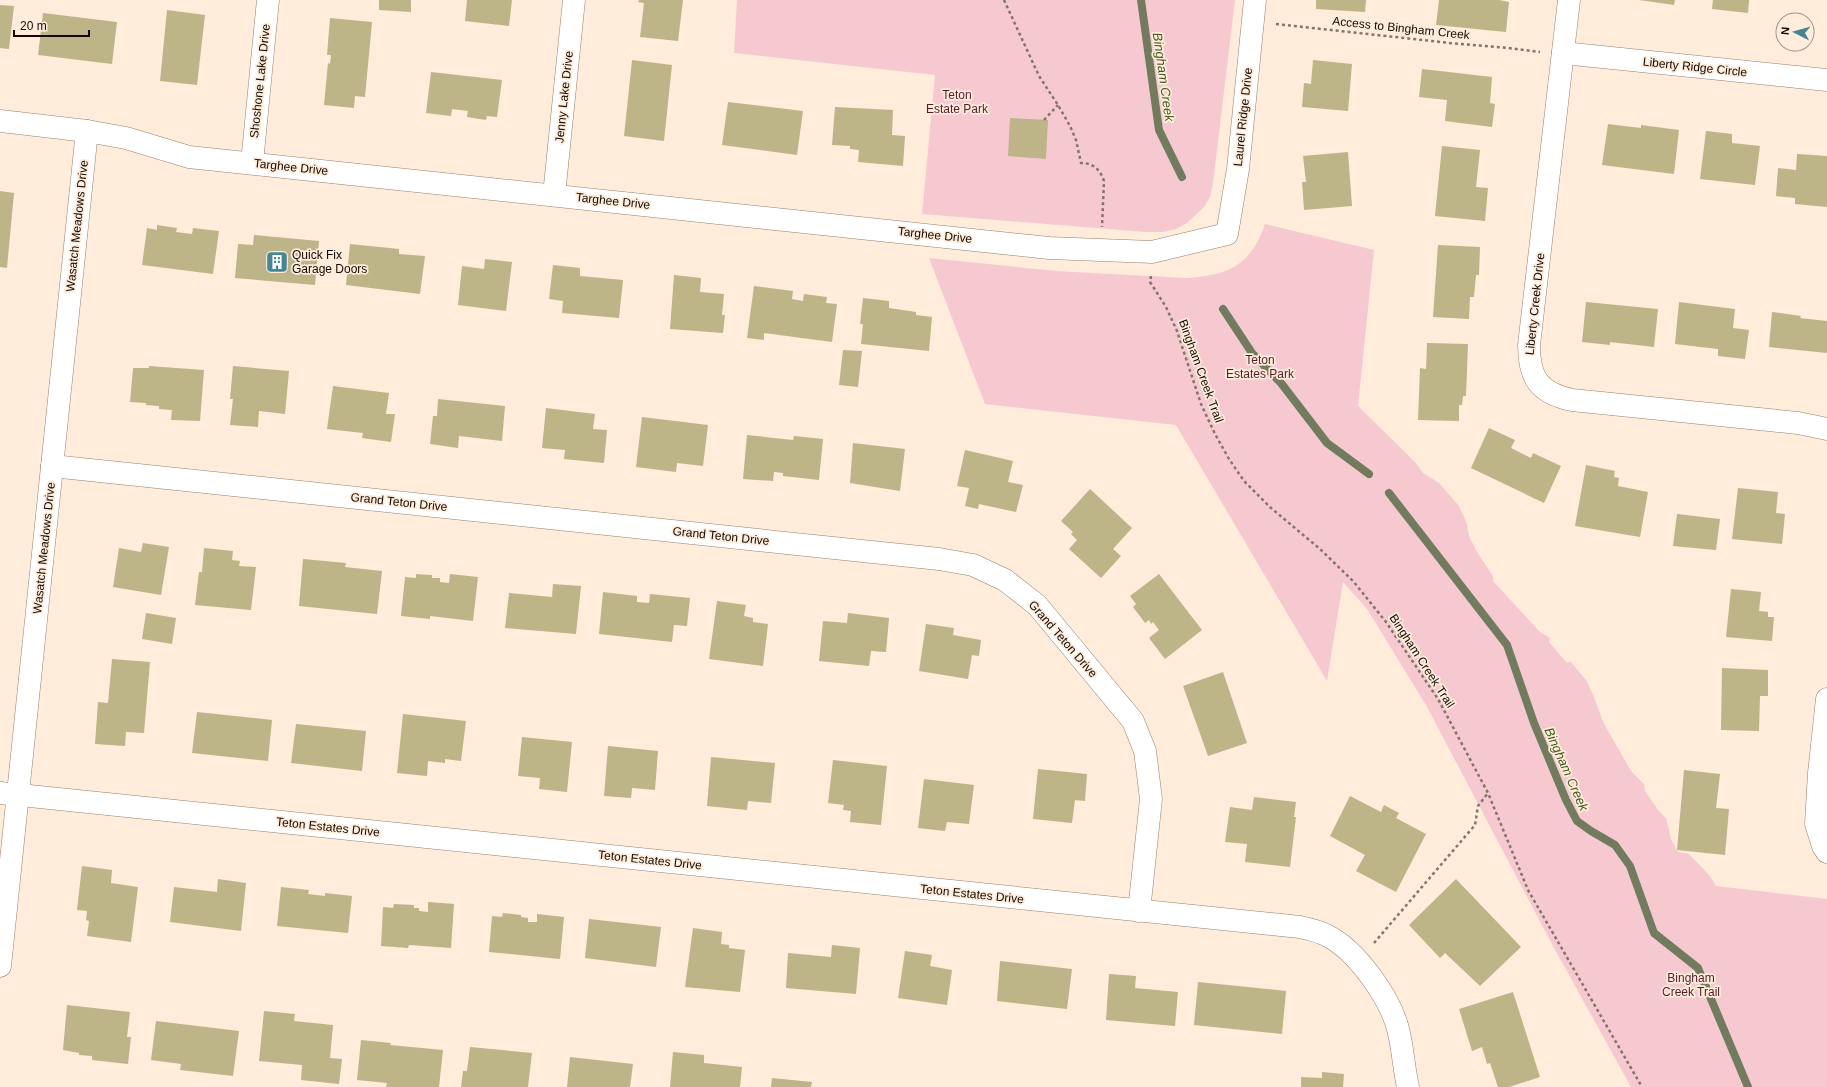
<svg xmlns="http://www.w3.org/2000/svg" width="1827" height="1087" font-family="Helvetica,sans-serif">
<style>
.green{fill:#f6c9d1}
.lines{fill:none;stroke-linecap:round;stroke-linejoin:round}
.stream{stroke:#717c5e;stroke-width:8}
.building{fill:#bdb488}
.minor-casing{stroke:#95806c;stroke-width:23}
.path{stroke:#82756a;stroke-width:2.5;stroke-dasharray:3 3;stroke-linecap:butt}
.minor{stroke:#fff;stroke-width:22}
.labels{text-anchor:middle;stroke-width:3.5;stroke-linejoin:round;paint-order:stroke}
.street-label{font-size:12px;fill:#110a04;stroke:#ffecda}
.park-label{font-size:12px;fill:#561a2b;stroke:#ffecda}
.poi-label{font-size:12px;fill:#110a04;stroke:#ffecda;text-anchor:start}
.water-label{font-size:13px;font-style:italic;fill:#445c20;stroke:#ffecda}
</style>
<rect width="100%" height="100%" fill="#ffecda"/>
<!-- green -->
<g class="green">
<path d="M 737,0 L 1235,0 L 1213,183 L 1210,197 L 1204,207 L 1187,223 L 1176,229 L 1163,232 L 1145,232 L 922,214 L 935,75 L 734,53 Z"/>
<path d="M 1265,224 L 1374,250 L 1358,406 L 1415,462 L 1423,473 L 1439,483 L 1459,506 L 1467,524 L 1469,536 L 1477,552 L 1493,576 L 1493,581 L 1540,632 L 1550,638 L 1549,642 L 1567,663 L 1570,661 L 1586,680 L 1594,697 L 1603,722 L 1631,771 L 1644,784 L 1645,791 L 1658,810 L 1666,818 L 1671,839 L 1678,852 L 1689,854 L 1710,876 L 1716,886 L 1827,899 L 1827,1087 L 1631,1087 L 1553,946 L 1426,705 L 1367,609 L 1343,582 L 1327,681 L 1176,425 L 985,404 L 929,258 L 1056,271 L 1185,278 C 1227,276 1251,266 1265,224 Z"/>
</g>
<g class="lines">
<!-- stream -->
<g class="stream">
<path d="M 1141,0 L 1159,130 L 1182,177"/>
<path d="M 1223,309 L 1252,353 L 1281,383 L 1327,443 L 1369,474"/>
<path d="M 1389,493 L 1507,645 L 1534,723 L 1566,800 L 1577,821 L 1591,831 L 1615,845 L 1630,866 L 1654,933 L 1698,968 L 1748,1087"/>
</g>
</g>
<!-- building -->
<g class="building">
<path d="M 379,0 L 411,0 L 411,12 L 379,10 Z"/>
<path d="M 467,0 L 512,0 L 509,26 L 465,21 Z"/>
<path d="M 639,0 L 683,0 L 678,41 L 640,37 L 644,3 L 638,2 Z"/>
<path d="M 1316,0 L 1366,0 L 1365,12 L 1316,9 Z"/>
<path d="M 1439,0 L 1499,0 L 1509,2 L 1506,32 L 1436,25 Z"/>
<path d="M 1639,0 L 1675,0 L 1674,5 Z"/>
<path d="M 1713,0 L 1749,0 L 1748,13 L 1712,9 Z"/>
<path d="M 0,5 L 14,6 L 9,49 L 0,48 Z"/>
<path d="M 167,10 L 205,15 L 197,85 L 160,81 Z"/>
<path d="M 43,13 L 117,22 L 112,64 L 38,55 Z"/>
<path d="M 330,18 L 372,22 L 365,97 L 355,96 L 354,108 L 324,105 L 328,63 L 330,64 L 331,55 L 327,55 Z"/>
<path d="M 632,60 L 672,65 L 664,141 L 624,136 Z"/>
<path d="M 1313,60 L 1352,64 L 1348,111 L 1302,107 L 1304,83 L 1311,84 Z"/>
<path d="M 1422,69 L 1492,77 L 1490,103 L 1495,104 L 1492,127 L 1445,121 L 1447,100 L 1419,97 Z"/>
<path d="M 431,72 L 502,80 L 497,117 L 487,116 L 486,120 L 467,117 L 468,111 L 452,109 L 451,116 L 426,113 Z"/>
<path d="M 728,102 L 803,111 L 797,155 L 722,145 Z"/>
<path d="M 835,107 L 893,110 L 892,135 L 905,136 L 903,166 L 858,162 L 859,150 L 850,149 L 850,146 L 832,145 Z"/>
<path d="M 1010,118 L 1048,120 L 1046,159 L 1008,156 Z"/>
<path d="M 1608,124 L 1641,128 L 1641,125 L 1679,130 L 1674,174 L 1602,165 Z"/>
<path d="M 1706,131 L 1732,134 L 1732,143 L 1760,146 L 1755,185 L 1700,179 Z"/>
<path d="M 1442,146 L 1480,150 L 1476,187 L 1488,188 L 1485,221 L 1435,216 Z"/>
<path d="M 1348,152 L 1352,206 L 1304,210 L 1302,182 L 1306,182 L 1303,156 Z"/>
<path d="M 1797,154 L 1827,156 L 1827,207 L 1795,204 L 1795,198 L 1776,196 L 1778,168 L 1796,170 Z"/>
<path d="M 0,191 L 14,193 L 7,268 L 0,267 Z"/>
<path d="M 157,225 L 177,228 L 176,232 L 192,234 L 193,228 L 219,231 L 213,274 L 142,265 L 147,228 L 157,230 Z"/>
<path d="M 254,235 L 319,241 L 315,285 L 235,278 L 238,244 L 253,245 Z"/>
<path d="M 350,244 L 399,249 L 399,254 L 425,256 L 420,294 L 346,285 Z"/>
<path d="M 1438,245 L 1480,247 L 1479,275 L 1476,275 L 1474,297 L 1470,297 L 1469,319 L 1433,317 Z"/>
<path d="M 485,259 L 512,262 L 506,311 L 458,305 L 462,266 L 484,269 Z"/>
<path d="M 553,265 L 580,268 L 580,276 L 623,280 L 619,318 L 562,313 L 563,301 L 549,299 Z"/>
<path d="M 674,275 L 701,278 L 700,292 L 724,294 L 722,315 L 725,315 L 723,333 L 670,329 Z"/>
<path d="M 754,286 L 793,291 L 792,299 L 803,301 L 804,294 L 827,297 L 826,303 L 837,304 L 832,342 L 764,333 L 764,340 L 747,338 Z"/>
<path d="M 863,298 L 889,301 L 889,308 L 916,312 L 916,315 L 932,317 L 929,351 L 861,344 L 863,324 L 860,324 Z"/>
<path d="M 1586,302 L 1658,309 L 1654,347 L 1610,342 L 1610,345 L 1582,342 Z"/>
<path d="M 1679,302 L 1735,309 L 1733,328 L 1749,330 L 1745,359 L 1718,356 L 1718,349 L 1675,344 Z"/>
<path d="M 1772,312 L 1801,316 L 1800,318 L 1827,321 L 1827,353 L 1769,347 Z"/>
<path d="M 1427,343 L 1468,344 L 1466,396 L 1463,396 L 1462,405 L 1459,405 L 1459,421 L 1418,420 L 1420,368 L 1426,369 Z"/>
<path d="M 843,350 L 862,351 L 858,387 L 839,385 Z"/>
<path d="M 149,366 L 204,370 L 200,421 L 171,420 L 172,410 L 159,409 L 159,406 L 146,405 L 146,403 L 130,402 L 133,368 L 149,368 Z"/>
<path d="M 233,366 L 289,371 L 285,414 L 259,411 L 258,427 L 230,425 L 233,399 L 230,399 Z"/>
<path d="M 333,386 L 389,393 L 386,414 L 395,414 L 391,442 L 362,438 L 363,433 L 327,429 Z"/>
<path d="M 438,399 L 505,406 L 502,441 L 459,436 L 458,448 L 430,444 L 433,416 L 437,416 Z"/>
<path d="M 546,408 L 595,414 L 593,429 L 607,430 L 604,463 L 564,459 L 565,450 L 542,448 Z"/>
<path d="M 642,417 L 708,425 L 703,466 L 677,463 L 676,472 L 636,467 Z"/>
<path d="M 1489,428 L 1515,440 L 1511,448 L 1531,458 L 1533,453 L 1561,466 L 1544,503 L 1471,468 Z"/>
<path d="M 747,435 L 793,440 L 794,436 L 823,439 L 819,480 L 783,476 L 783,473 L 774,472 L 773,481 L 743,479 Z"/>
<path d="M 853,443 L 905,449 L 900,491 L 850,483 Z"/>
<path d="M 965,450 L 1013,461 L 1008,482 L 1023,485 L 1016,512 L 979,504 L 978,509 L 965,506 L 969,488 L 957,486 Z"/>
<path d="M 1586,465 L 1615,471 L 1614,477 L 1619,478 L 1618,486 L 1648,492 L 1640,537 L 1575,526 Z"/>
<path d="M 1738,488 L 1778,492 L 1776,513 L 1785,514 L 1782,544 L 1732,539 Z"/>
<path d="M 1090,489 L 1132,528 L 1113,549 L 1121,556 L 1101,578 L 1069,549 L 1077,540 L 1071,534 L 1073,532 L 1061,521 Z"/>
<path d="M 1677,514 L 1720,519 L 1716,550 L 1673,546 Z"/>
<path d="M 143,543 L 169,547 L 161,595 L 113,587 L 119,548 L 141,552 Z"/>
<path d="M 204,548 L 233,551 L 232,560 L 240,561 L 239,566 L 256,567 L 251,610 L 195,605 L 199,572 L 202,572 Z"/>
<path d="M 303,559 L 346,563 L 345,567 L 382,571 L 377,614 L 299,606 Z"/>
<path d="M 416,574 L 432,575 L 432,578 L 440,578 L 440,582 L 449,583 L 450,574 L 478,577 L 473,621 L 430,616 L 430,619 L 401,616 L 405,577 L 416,578 Z"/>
<path d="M 1159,574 L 1202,630 L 1165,659 L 1149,638 L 1159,630 L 1153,622 L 1151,624 L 1149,620 L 1145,623 L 1133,607 L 1136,604 L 1130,596 Z"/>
<path d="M 553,584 L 581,586 L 576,634 L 505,628 L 509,593 L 552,597 Z"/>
<path d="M 1731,589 L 1761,592 L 1759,611 L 1768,612 L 1768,617 L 1774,617 L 1772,641 L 1726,637 Z"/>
<path d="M 603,592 L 637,596 L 637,602 L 649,603 L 650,594 L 690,598 L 687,626 L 674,625 L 672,642 L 599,634 Z"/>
<path d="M 717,601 L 746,605 L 744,616 L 753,618 L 753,622 L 768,624 L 763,666 L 709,659 Z"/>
<path d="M 146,613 L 176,618 L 172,644 L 142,639 Z"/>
<path d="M 848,613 L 889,618 L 886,652 L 871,651 L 869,666 L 819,661 L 823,621 L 847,623 Z"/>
<path d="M 926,624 L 954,628 L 953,635 L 981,640 L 979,656 L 972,655 L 968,679 L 919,671 Z"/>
<path d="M 112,659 L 150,662 L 144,733 L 126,732 L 125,746 L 95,744 L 98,702 L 108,703 Z"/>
<path d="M 1722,668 L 1768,670 L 1768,696 L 1760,696 L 1759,731 L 1721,730 Z"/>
<path d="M 1223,672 L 1247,743 L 1208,756 L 1183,686 Z"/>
<path d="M 197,712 L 272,720 L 268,761 L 192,753 Z"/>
<path d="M 403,714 L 466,721 L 461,761 L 445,759 L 445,763 L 428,761 L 427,776 L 397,773 Z"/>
<path d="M 296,724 L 366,731 L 362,771 L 291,763 Z"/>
<path d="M 522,737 L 572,742 L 567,792 L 539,789 L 540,778 L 518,776 Z"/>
<path d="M 608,746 L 658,751 L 655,790 L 632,788 L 631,798 L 604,796 Z"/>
<path d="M 711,757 L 775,763 L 771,803 L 748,801 L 747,810 L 707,806 Z"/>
<path d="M 833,760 L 887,766 L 881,825 L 850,822 L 851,811 L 843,810 L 844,805 L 828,803 Z"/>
<path d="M 1038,769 L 1087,774 L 1085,801 L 1075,800 L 1072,823 L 1033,819 Z"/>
<path d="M 1684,770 L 1720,774 L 1716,808 L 1729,809 L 1725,855 L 1677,850 Z"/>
<path d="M 924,779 L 974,785 L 969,824 L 947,822 L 945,831 L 918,828 Z"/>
<path d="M 1350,796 L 1381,812 L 1384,805 L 1399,813 L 1396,818 L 1426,834 L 1396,892 L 1356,871 L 1365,855 L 1330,836 Z"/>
<path d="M 1254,797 L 1296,802 L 1294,817 L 1296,817 L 1290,867 L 1245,862 L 1247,844 L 1225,842 L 1230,807 L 1252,810 Z"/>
<path d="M 82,866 L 112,870 L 111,883 L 138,887 L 131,942 L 87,936 L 89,921 L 86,920 L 87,911 L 77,910 Z"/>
<path d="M 218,879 L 246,883 L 241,931 L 170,922 L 174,887 L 217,892 Z"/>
<path d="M 1456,879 L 1521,947 L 1480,986 L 1445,953 L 1440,958 L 1409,925 Z"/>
<path d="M 281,887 L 309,890 L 308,894 L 325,896 L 325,893 L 352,896 L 348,933 L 277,926 Z"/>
<path d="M 428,902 L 454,904 L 451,948 L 409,945 L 408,948 L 381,946 L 383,907 L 393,908 L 394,904 L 414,905 L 414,908 L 419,908 L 419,911 L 428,912 Z"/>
<path d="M 503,913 L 521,915 L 521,917 L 528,918 L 528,922 L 537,922 L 537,914 L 564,917 L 560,959 L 489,952 L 492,916 L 502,917 Z"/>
<path d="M 589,919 L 661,927 L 656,967 L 585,958 Z"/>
<path d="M 693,928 L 722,932 L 721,944 L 729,945 L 729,948 L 745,950 L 740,992 L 685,987 Z"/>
<path d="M 832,945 L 860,948 L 856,994 L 786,988 L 788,953 L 831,957 Z"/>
<path d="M 905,951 L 932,955 L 930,966 L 952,970 L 947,1005 L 898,998 Z"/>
<path d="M 1000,961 L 1072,969 L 1067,1009 L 997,1001 Z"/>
<path d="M 1109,974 L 1136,976 L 1135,988 L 1178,992 L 1175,1026 L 1106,1020 Z"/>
<path d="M 1198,982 L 1286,991 L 1282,1034 L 1194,1025 Z"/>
<path d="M 1513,992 L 1540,1077 L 1509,1087 L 1498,1087 L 1490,1063 L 1487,1064 L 1482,1047 L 1472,1051 L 1459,1009 Z"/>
<path d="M 67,1005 L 130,1012 L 127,1037 L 131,1037 L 128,1064 L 92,1060 L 92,1056 L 79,1055 L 79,1053 L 63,1050 Z"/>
<path d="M 264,1011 L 295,1014 L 294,1021 L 333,1025 L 330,1058 L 342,1059 L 339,1084 L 301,1080 L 302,1065 L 259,1061 Z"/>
<path d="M 156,1021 L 239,1031 L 233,1076 L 180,1070 L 181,1064 L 151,1060 Z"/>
<path d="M 361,1040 L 391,1043 L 390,1045 L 443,1050 L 439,1087 L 386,1087 L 387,1083 L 357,1080 Z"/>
<path d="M 470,1047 L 532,1053 L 528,1087 L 461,1087 L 463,1071 L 467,1071 Z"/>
<path d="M 673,1052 L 704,1055 L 704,1063 L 742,1067 L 740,1087 L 670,1087 Z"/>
<path d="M 570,1057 L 633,1064 L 630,1087 L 567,1087 Z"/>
<path d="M 1322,1072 L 1344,1074 L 1343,1087 L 1301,1087 L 1301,1077 L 1322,1078 Z"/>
<path d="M 772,1078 L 812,1082 L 811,1087 L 771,1087 Z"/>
</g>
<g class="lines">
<!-- minor casing -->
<g class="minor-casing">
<g id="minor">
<path d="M 1569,0 L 1529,345 C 1529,378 1539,393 1572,400 L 1798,423 L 1827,429"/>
<path d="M 1563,53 L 1827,80"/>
<path d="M 0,121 L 87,131 L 126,138 L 189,157 L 1049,248 L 1152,252 L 1227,234 L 1238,169 L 1255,0"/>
<path d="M 252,163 L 268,0"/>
<path d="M 554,195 L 574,0"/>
<path d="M 52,466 L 939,559 L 973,565 L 1005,580 L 1037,605 L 1133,721 L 1145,751 L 1151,799 L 1139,911"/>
<path d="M 1827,699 L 1819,773 L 1816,824 L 1823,846 L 1827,852"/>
<path d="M 0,793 L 1300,927 C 1309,929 1318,931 1326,935 C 1357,950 1392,1000 1399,1033 C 1403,1051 1404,1069 1408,1087"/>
<path d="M 0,966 L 87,131"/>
</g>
</g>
<!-- path -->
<g class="path">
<path d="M 1004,0 L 1039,76 L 1058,105 L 1070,126 L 1076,140 L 1081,163 C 1093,163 1100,169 1104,181 L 1102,227"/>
<path d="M 1276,24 L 1450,43 L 1508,48 L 1540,52"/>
<path d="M 1044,120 L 1058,105"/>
<path d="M 1151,276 L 1150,282 L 1166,307 L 1177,331 L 1201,404 L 1215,434 L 1229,459 L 1244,481 L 1271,508 L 1320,549 L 1353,581 L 1386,622 L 1438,699 L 1488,793 L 1528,890 L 1642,1087"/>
<path d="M 1374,943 L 1475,825 L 1478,806 L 1488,793"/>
</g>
<!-- minor -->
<use href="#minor" class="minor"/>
</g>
<!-- icons -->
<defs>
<g id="building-square" transform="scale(1.15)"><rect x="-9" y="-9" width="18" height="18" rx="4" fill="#448598" stroke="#ffecda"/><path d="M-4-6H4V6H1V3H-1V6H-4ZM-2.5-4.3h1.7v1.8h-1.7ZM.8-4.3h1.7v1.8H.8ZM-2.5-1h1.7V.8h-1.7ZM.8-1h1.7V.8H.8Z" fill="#fff"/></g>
</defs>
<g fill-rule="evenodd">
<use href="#building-square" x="277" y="262"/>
</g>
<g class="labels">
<!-- street labels -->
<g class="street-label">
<text transform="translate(1401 28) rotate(6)" y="4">Access to Bingham Creek</text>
<text transform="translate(1695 67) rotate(6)" y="4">Liberty Ridge Circle</text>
<text transform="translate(260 81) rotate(-84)" y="4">Shoshone Lake Drive</text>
<text transform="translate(564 97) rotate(-84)" y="4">Jenny Lake Drive</text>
<text transform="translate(1243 117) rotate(-84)" y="4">Laurel Ridge Drive</text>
<text transform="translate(291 167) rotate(6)" y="4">Targhee Drive</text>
<text transform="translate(613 201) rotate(6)" y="4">Targhee Drive</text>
<text transform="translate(77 226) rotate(-84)" y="4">Wasatch Meadows Drive</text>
<text transform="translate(935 235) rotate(6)" y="4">Targhee Drive</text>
<text transform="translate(1535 304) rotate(-84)" y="4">Liberty Creek Drive</text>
<text transform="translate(1201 371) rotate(70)" y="4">Bingham Creek Trail</text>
<text transform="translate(399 502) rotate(6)" y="4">Grand Teton Drive</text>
<text transform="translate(721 536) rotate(6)" y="4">Grand Teton Drive</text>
<text transform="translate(44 548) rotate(-84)" y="4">Wasatch Meadows Drive</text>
<text transform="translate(1063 639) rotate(49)" y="4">Grand Teton Drive</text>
<text transform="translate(1422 661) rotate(57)" y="4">Bingham Creek Trail</text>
<text transform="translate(328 827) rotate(6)" y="4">Teton Estates Drive</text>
<text transform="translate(650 860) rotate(6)" y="4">Teton Estates Drive</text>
<text transform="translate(972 894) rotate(6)" y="4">Teton Estates Drive</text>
</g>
<!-- park labels -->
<g class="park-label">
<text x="957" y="99">Teton<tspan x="957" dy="14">Estate Park</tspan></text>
<text x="1260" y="364">Teton<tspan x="1260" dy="14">Estates Park</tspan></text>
<text x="1691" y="982">Bingham<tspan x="1691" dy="14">Creek Trail</tspan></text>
</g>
<!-- poi labels -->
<g class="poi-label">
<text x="292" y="259">Quick Fix<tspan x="292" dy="14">Garage Doors</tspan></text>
</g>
<!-- water labels -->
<g class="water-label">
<text transform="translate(1164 77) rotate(82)" y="5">Bingham Creek</text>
<text transform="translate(1567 769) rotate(66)" y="5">Bingham Creek</text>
</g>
</g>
<!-- north arrow -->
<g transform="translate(1795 32) rotate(276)"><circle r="19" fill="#ffecda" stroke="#a09284"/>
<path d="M0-3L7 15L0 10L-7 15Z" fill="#448598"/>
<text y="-6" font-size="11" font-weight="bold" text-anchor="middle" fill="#110a04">N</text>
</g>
<!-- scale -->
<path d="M14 30v6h75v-6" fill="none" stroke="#110a04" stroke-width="2"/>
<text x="20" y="30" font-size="12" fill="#110a04" stroke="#ffecda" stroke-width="3" paint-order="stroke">20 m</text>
</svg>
